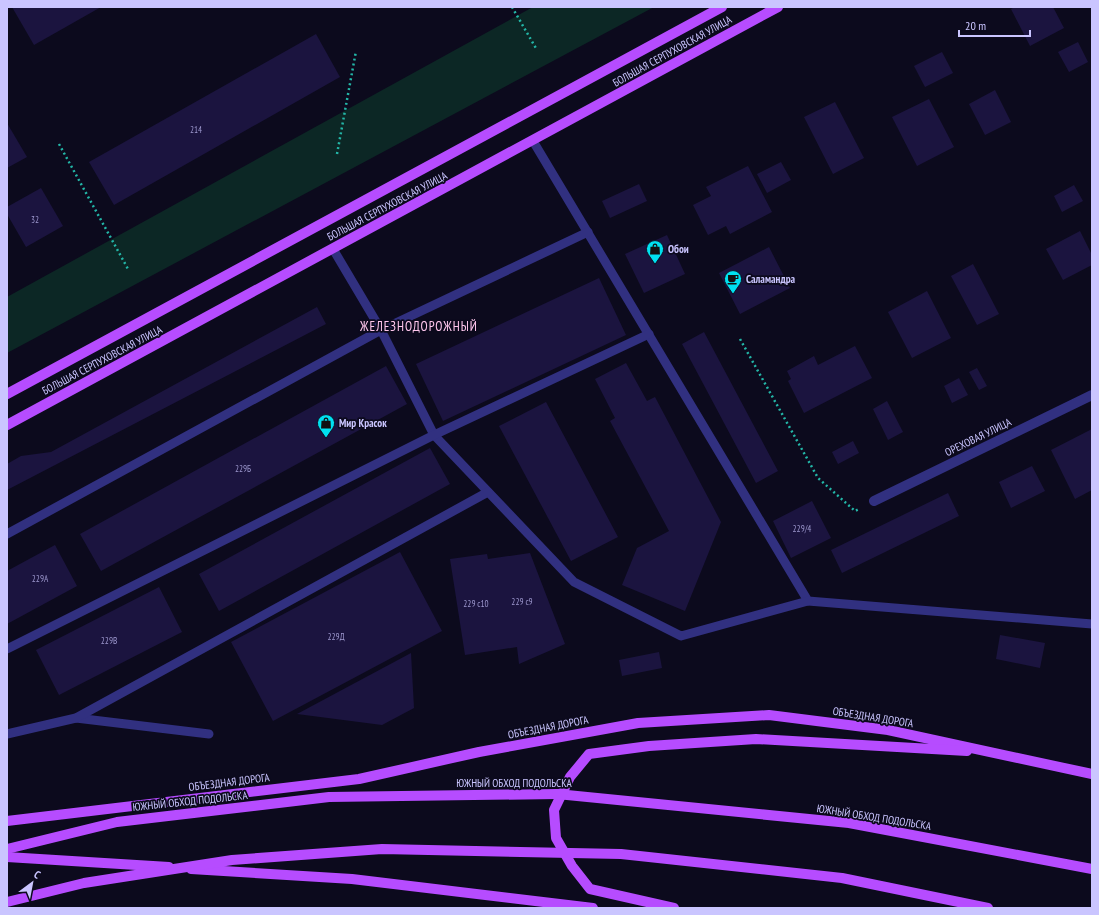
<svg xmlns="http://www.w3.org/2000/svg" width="1099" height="915" font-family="'PT Sans Narrow',sans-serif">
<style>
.green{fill:#0c2725}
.building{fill:#1b143f}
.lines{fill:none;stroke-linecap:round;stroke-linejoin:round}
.path{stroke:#23b6a7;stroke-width:2.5;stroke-dasharray:2 3;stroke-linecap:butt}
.service{stroke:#313080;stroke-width:9}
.minor{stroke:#313080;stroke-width:10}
.primary{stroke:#b64cff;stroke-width:10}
.primary-bridge{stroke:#b64cff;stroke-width:10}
.labels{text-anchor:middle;stroke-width:3.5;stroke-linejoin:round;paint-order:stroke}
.number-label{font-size:9px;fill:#9e99cf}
.street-label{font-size:11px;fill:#cac5ff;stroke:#0c0a1d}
.poi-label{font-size:11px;font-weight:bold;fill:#cac5ff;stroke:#0c0a1d;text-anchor:start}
.quarter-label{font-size:13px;letter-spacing:1px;fill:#ffc7ed;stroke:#0c0a1d}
</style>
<rect width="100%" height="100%" fill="#0c0a1d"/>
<!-- green -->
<path class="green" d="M 533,7 L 654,7 L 7,353 L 7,297 Z"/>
<!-- building -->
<g class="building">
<path d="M 12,7 L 101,7 L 34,45 Z"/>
<path d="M 1015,7 L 1053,7 L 1064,28 L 1030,46 L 1011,9 Z"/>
<path d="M 316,34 L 340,77 L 114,205 L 89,162 Z"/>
<path d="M 1078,42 L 1088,62 L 1069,72 L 1058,52 Z"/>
<path d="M 942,52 L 953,73 L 925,87 L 914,66 Z"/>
<path d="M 995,90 L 1011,122 L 985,135 L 969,104 Z"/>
<path d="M 929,99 L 954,147 L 917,166 L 892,117 Z"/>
<path d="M 835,102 L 864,158 L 833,174 L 804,117 Z"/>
<path d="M 7,123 L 27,157 L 7,168 Z"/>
<path d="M 781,162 L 791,180 L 767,193 L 757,174 Z"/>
<path d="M 748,166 L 772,212 L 730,234 L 726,226 L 708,235 L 693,205 L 711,196 L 706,187 Z"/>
<path d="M 639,184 L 647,201 L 610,218 L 602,201 Z"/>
<path d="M 1074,185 L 1083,201 L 1062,212 L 1054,196 Z"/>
<path d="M 41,188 L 63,226 L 26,247 L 7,214 L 7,207 Z"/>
<path d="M 1080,231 L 1092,255 L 1092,265 L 1063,280 L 1046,249 Z"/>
<path d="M 667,235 L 685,274 L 644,293 L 625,254 Z"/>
<path d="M 769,247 L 790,288 L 740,314 L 719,273 Z"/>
<path d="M 973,264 L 999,314 L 977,325 L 951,276 Z"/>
<path d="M 599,278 L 626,335 L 443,421 L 416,364 Z"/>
<path d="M 927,291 L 951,338 L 912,358 L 888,312 Z"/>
<path d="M 317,307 L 326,324 L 7,490 L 7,464 L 21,456 L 51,452 Z"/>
<path d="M 704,332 L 778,471 L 756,483 L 682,344 Z"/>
<path d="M 855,346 L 872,378 L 804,413 L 788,381 L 791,379 L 787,371 L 814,356 L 818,365 Z"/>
<path d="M 626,363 L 647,401 L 655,397 L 721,522 L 685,611 L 622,585 L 637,548 L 669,531 L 610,421 L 615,418 L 595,379 Z"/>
<path d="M 386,366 L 407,404 L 101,571 L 80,534 Z"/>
<path d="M 977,368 L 987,386 L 979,390 L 969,372 Z"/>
<path d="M 959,378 L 968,395 L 952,403 L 944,386 Z"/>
<path d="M 887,401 L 903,432 L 888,440 L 873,409 Z"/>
<path d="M 546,402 L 618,537 L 571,561 L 499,426 Z"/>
<path d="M 1092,429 L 1092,490 L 1075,499 L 1051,450 Z"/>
<path d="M 853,441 L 859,453 L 838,464 L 832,452 Z"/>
<path d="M 430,448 L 450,484 L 219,611 L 199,574 Z"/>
<path d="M 1032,466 L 1045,491 L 1011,508 L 999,482 Z"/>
<path d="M 948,493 L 959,516 L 842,573 L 831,550 Z"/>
<path d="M 812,501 L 831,538 L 791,558 L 773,521 Z"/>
<path d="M 55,545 L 77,586 L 7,624 L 7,571 Z"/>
<path d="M 400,552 L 442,631 L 273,721 L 231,642 Z"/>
<path d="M 530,553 L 565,644 L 519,664 L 517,647 L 465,655 L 450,559 L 487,554 L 488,559 Z"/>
<path d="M 159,587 L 182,632 L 59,695 L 36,650 Z"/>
<path d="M 1000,635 L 1045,643 L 1040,668 L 996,659 Z"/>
<path d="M 659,652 L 662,668 L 622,676 L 619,660 Z"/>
<path d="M 411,653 L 414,708 L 382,725 L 297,714 Z"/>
</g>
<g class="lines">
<!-- path -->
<g class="path">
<path d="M 512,7 L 537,50"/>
<path d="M 59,144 L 128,269"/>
<path d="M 337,154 L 356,51"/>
<path d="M 740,339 L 818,478 L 855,511 L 859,509"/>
</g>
<!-- service -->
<g class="service">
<path d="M 533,141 L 808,601 L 1092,624"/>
<path d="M 333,249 L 381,330 L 434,435 L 574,582 L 681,636 L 808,601"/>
<path d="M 7,534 L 381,330 L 588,232"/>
<path d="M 7,649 L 434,435 L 649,334"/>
<path d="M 76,718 L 209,734"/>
<path d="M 7,734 L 76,718 L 488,492"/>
</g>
<!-- minor -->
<path class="minor" d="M 874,501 L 1092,395"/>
<!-- primary -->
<g class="primary">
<path d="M 7,394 L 722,7"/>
<path d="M 7,425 L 778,7"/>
<path d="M 7,821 L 359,779 L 479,752 L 638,723 L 769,715 L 888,730 L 1092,774"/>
<path d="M 7,849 L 117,822 L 329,797 L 557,794"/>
<path d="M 7,857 L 169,867"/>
<path d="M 191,869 L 352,879 L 593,908"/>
<path d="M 674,908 L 590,889 L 572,866 L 556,838 L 554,810 L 570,777 L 589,754 L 649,746 L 756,739 L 967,751"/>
</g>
<!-- primary-bridge -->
<g class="primary-bridge">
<path d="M 557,794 L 849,823 L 1092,869"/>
<path d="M 7,902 L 84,883 L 232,860 L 382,849 L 621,854 L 842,878 L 988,908"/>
</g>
</g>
<!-- icons -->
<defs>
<g id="shop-pin" transform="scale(0.9)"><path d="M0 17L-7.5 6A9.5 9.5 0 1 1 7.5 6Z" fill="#00e1f0" stroke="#0c0a1d"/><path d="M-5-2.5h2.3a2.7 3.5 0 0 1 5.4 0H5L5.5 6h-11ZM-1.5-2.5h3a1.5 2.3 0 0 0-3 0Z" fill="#111"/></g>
<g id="cafe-pin" transform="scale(0.9)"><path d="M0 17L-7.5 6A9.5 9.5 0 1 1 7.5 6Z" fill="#00e1f0" stroke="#0c0a1d"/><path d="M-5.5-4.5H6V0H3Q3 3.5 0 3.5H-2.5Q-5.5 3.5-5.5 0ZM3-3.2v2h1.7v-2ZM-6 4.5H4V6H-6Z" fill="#111"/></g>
</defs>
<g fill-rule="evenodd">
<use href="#shop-pin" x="655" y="249"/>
<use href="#cafe-pin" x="733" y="279"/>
<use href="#shop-pin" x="326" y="423"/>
</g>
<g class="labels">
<!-- number labels -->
<g class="number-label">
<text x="196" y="133">214</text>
<text x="35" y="223">32</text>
<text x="243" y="472">229Б</text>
<text x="802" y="532">229/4</text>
<text x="40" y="582">229А</text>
<text x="522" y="605">229 с9</text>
<text x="476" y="607">229 с10</text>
<text x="336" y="640">229Д</text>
<text x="109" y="644">229В</text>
</g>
<!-- street labels -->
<g class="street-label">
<text transform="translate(672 51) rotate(-29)" y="4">БОЛЬШАЯ СЕРПУХОВСКАЯ УЛИЦА</text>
<text transform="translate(387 206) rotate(-28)" y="4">БОЛЬШАЯ СЕРПУХОВСКАЯ УЛИЦА</text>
<text transform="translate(102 360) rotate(-28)" y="4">БОЛЬШАЯ СЕРПУХОВСКАЯ УЛИЦА</text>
<text transform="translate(978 437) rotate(-26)" y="4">ОРЕХОВАЯ УЛИЦА</text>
<text transform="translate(873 717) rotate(9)" y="4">ОБЪЕЗДНАЯ ДОРОГА</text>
<text transform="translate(548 727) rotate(-11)" y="4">ОБЪЕЗДНАЯ ДОРОГА</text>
<text transform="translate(229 782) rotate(-7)" y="4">ОБЪЕЗДНАЯ ДОРОГА</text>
<text x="514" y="787">ЮЖНЫЙ ОБХОД ПОДОЛЬСКА</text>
<text transform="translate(190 801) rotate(-6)" y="4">ЮЖНЫЙ ОБХОД ПОДОЛЬСКА</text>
<text transform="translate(874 817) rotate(9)" y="4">ЮЖНЫЙ ОБХОД ПОДОЛЬСКА</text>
</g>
<!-- poi labels -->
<g class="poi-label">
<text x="668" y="253">Обои</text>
<text x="746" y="283">Саламандра</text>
<text x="339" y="427">Мир Красок</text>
</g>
<!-- quarter labels -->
<g class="quarter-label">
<text x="419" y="331">ЖЕЛЕЗНОДОРОЖНЫЙ</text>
</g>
</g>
<!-- border -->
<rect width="1099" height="915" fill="none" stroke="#cac5ff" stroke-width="16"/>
<!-- north arrow -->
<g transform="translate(32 883) rotate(32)" stroke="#0c0a1d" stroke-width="3" paint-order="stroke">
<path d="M0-3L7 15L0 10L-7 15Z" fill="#cac5ff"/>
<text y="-6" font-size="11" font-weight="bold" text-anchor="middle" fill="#cac5ff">С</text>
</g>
<!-- scale -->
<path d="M959 30v6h71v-6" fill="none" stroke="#cac5ff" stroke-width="2"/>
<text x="965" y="30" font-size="12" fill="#cac5ff" stroke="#0c0a1d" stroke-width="3" paint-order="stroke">20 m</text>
</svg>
